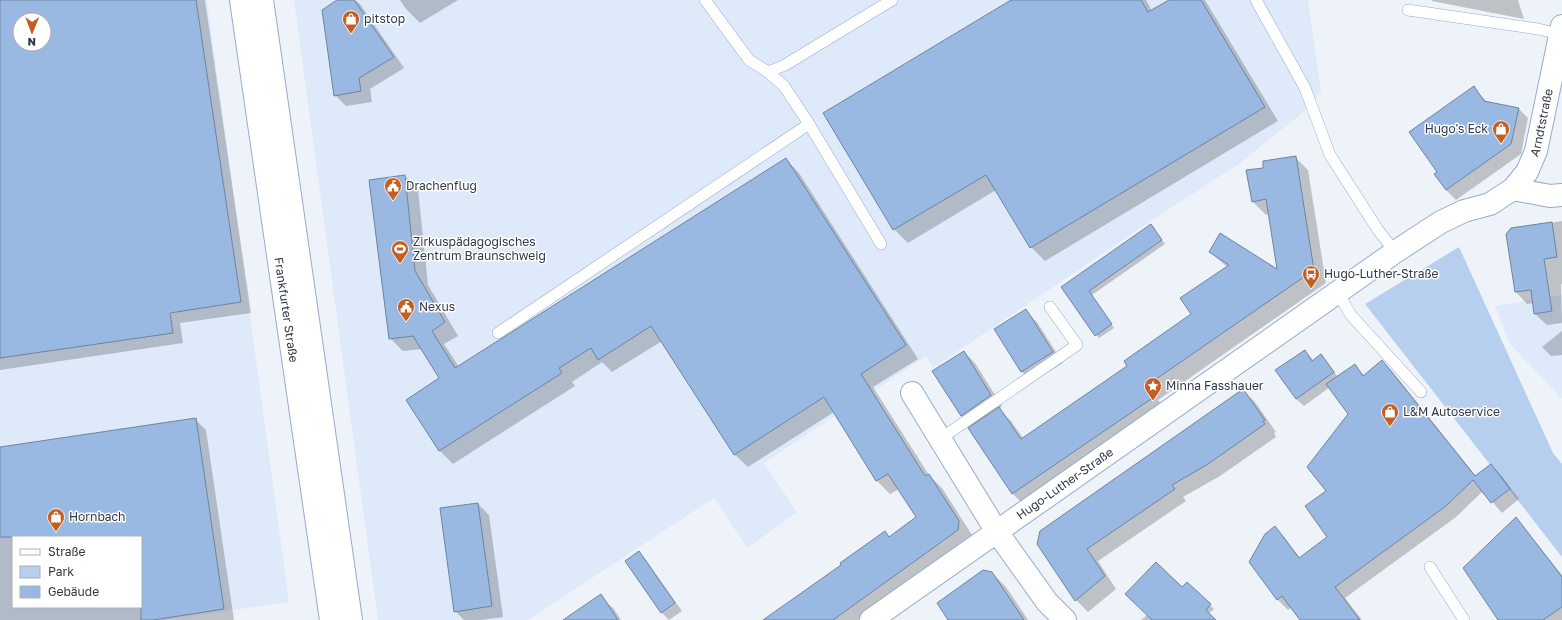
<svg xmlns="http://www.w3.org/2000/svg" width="1562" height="620" font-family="'Golos Text',sans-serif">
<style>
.built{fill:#deeaf9;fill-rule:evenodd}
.green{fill:#b7cfee}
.shadow{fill:#0003;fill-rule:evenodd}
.building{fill:#99b9e2;stroke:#6e84a0;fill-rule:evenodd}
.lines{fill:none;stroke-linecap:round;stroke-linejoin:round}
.lane-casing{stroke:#95acca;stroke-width:12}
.street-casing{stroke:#95acca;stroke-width:24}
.secondary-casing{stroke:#95acca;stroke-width:24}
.lane{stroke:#fff;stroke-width:11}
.street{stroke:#fff;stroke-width:22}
.secondary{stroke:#fff;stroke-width:22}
.labels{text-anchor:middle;stroke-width:3;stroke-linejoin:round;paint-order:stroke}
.poi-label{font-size:12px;fill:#303945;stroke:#fff;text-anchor:start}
.street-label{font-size:12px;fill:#303945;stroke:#fff}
</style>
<rect width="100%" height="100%" fill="#eef3f9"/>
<!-- built -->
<g class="built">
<path d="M 0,0 L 207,0 L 289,602 L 166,620 L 0,620 ZM 20,20 L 44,20 L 44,44 L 20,44 ZM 13,537 L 141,537 L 141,607 L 13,607 Z"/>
<path d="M 294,0 L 1308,0 L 1321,92 L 1307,109 L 1239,164 L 1166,211 L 933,368 L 926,356 L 764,463 L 797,512 L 747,548 L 714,498 L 528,620 L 378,620 Z"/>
<path d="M 1562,295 L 1562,399 L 1510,344 L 1495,306 Z"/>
</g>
<!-- green -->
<path class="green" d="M 1459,247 L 1553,453 L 1562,464 L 1562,557 L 1365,304 Z"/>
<!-- shadow -->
<g class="shadow">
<path d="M 0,0 L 205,0 L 251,313 L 180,323 L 183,343 L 0,370 ZM 20,20 L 44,20 L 44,44 L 20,44 Z"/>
<path d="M 339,0 L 355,0 L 360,4 L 404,68 L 370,89 L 372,102 L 346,106 L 335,95 Z"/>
<path d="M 400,0 L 458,0 L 420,23 L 406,9 Z"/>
<path d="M 1013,0 L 1146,0 L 1152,11 L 1171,0 L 1205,0 L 1278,121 L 1045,261 L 1031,247 L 996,190 L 908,243 L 894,229 Z"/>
<path d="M 1432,0 L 1518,0 L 1524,19 L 1432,1 Z"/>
<path d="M 1473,87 L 1487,102 L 1518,108 L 1528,118 L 1521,154 L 1456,200 L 1446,190 L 1435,174 L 1438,172 Z"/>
<path d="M 1295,157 L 1308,170 L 1326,283 L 1158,400 L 1166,410 L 1026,507 L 1013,494 L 969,429 L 972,427 L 961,416 L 934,371 L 964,352 L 975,363 L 1002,406 L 999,409 L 1011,421 L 1023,438 L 1128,366 L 1193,314 L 1227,267 L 1210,252 L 1279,272 L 1269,214 L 1266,215 L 1253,202 L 1264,169 Z"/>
<path d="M 786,159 L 799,173 L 918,359 L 873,387 L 929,475 L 942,488 L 972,535 L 971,544 L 865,620 L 765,620 L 843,566 L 885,532 L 890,538 L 917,517 L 899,489 L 890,494 L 877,481 L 834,412 L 748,467 L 734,454 L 662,341 L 612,372 L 602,362 L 572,382 L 575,386 L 453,464 L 439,450 L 441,379 L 423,349 L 403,351 L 390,338 L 405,176 L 418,189 L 428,285 L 458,336 L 444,344 L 459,367 Z"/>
<path d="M 1562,221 L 1562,284 L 1561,284 L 1562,323 L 1547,325 L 1535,314 L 1534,303 L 1527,304 L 1516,292 L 1511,229 Z"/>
<path d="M 1154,229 L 1165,244 L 1092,295 L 1114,328 L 1099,338 L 1063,287 Z"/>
<path d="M 1026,311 L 1037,322 L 1063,363 L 1032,382 L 1021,371 Z"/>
<path d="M 1562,331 L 1562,355 L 1551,356 L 1542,347 Z"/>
<path d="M 1305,351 L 1314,361 L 1321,356 L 1328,363 L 1338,377 L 1355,366 L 1365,376 L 1382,361 L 1392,371 L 1476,476 L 1491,465 L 1501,475 L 1519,499 L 1502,513 L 1483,491 L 1456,517 L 1345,598 L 1362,620 L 1301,620 L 1292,607 L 1288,610 L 1278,600 L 1250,562 L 1275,527 L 1285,538 L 1300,558 L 1329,537 L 1327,491 L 1349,414 L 1330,387 L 1304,406 L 1296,399 Z"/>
<path d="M 1243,390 L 1255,402 L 1276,432 L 1274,433 L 1276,437 L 1220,476 L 1183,497 L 1186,501 L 1098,561 L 1116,589 L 1088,612 L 1076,600 L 1038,544 Z"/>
<path d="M 195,419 L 206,430 L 234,620 L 0,620 L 0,448 ZM 13,537 L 141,537 L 141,607 L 13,607 Z"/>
<path d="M 478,504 L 489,515 L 503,617 L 481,620 L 464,620 L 455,611 Z"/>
<path d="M 1516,519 L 1526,530 L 1562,575 L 1562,620 L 1499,620 Z"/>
<path d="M 639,553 L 646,560 L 682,611 L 669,620 L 662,613 L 626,562 Z"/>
<path d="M 992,573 L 1006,587 L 1028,620 L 950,620 Z"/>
<path d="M 1187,583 L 1214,609 L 1208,614 L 1214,620 L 1141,620 Z"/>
<path d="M 600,596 L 614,609 L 621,620 L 565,620 Z"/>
</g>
<!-- building -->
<g class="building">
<path d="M 0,0 L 196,0 L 241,302 L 170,313 L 173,333 L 0,358 ZM 20,20 L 44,20 L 44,44 L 20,44 Z"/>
<path d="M 337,0 L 354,0 L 394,57 L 359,78 L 361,91 L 334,96 L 322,10 Z"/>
<path d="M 1011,0 L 1141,0 L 1148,12 L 1169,0 L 1201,0 L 1265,107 L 1030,248 L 986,175 L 893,230 L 823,113 Z"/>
<path d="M 1474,86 L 1484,101 L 1519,108 L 1511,144 L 1446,190 L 1434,174 L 1437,172 L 1409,132 Z"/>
<path d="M 1296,156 L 1314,270 L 1146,386 L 1154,397 L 1012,494 L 968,428 L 999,407 L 1021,439 L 1127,366 L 1124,361 L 1191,314 L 1180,298 L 1229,265 L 1209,252 L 1220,233 L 1277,269 L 1266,199 L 1252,202 L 1246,170 L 1263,168 L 1263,161 Z"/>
<path d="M 786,158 L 906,345 L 861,374 L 925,476 L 929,474 L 959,521 L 958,530 L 833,620 L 763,620 L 841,565 L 840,563 L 885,531 L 889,537 L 916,517 L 888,474 L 876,481 L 824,397 L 734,455 L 651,326 L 598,360 L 591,348 L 559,368 L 562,373 L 439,451 L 406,400 L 439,378 L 413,336 L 389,339 L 369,180 L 405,175 L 415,271 L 445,322 L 432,331 L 455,368 Z"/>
<path d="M 1552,222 L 1557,257 L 1544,259 L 1552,311 L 1534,314 L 1531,290 L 1515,292 L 1506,234 L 1511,228 Z"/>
<path d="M 1151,224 L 1162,240 L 1089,291 L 1112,324 L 1095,336 L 1061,287 Z"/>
<path d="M 1026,309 L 1053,352 L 1021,372 L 994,329 Z"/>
<path d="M 1305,350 L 1312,361 L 1321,354 L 1334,372 L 1296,399 L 1275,370 Z"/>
<path d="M 964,351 L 991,395 L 961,416 L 932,371 Z"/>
<path d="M 1382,360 L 1475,476 L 1491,464 L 1510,489 L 1491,503 L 1473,480 L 1446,506 L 1335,587 L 1360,620 L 1300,620 L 1282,596 L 1277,600 L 1249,562 L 1265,534 L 1275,526 L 1299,558 L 1327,537 L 1305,506 L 1326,491 L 1307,467 L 1348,414 L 1326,384 L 1355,364 L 1363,376 Z"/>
<path d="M 1243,389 L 1265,420 L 1263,421 L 1265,424 L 1208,464 L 1172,485 L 1175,489 L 1087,549 L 1105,576 L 1075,601 L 1037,544 L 1040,531 Z"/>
<path d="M 196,418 L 224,609 L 153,620 L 141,620 L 141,537 L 0,537 L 0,447 Z"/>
<path d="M 478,503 L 492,606 L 454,612 L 440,508 Z"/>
<path d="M 1516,517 L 1562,577 L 1562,607 L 1543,620 L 1498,620 L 1463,568 Z"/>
<path d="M 639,551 L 675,603 L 661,613 L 625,561 Z"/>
<path d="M 1156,562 L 1182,587 L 1187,582 L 1211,604 L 1206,610 L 1216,620 L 1152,620 L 1125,594 Z"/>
<path d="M 983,570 L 992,572 L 1024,620 L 948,620 L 937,603 Z"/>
<path d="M 601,594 L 618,620 L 563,620 Z"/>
</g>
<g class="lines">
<!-- lane casing -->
<g class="lane-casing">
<g id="lane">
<path d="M 705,0 L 749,60 L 768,72 L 785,65 L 892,0"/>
<path d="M 1256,0 L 1305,88 L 1330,155 L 1378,230 L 1395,252"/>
<path d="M 1408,10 L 1538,29 L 1560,34"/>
<path d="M 768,72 L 784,86 L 809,124 L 881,244"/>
<path d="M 1338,292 L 1350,314 L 1421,392"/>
<path d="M 498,333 L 809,124"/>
<path d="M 940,439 L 1077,345 L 1050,307"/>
<path d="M 1430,567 L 1464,620"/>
</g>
</g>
<!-- street casing -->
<g class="street-casing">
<g id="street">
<path d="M 1513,189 L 1550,196 L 1562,195"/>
<path d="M 912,393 L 997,532 L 1047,602 L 1065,620"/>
<path id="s1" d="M 871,620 L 1395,252 L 1441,222 L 1464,211 L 1490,204 L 1513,189 L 1527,172 L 1536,151 L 1562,26"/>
</g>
</g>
<!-- secondary casing -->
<g class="secondary-casing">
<g id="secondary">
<path id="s2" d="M 241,0 L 331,620"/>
<path d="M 262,0 L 351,620"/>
</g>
</g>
<!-- lane -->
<use href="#lane" class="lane"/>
<!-- street -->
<use href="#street" class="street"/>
<!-- secondary -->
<use href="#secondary" class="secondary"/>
</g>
<!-- icons -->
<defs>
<g id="shop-pin" transform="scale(0.9)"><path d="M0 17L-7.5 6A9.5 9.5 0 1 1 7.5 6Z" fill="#c26024" stroke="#fff"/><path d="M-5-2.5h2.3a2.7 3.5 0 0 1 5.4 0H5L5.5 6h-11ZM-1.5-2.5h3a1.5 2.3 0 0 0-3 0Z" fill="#fff"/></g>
<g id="civic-pin" transform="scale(0.9)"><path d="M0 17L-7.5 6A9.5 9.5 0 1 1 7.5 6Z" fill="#c26024" stroke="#fff"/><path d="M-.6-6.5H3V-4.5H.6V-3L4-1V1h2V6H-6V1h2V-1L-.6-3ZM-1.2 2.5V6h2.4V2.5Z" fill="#fff"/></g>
<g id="stadium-pin" transform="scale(0.9)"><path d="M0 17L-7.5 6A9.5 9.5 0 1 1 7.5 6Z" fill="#c26024" stroke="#fff"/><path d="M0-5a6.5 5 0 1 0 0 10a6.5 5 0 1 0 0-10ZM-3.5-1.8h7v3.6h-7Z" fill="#fff"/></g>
<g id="bus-pin" transform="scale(0.9)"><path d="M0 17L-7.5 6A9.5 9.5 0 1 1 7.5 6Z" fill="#c26024" stroke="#fff"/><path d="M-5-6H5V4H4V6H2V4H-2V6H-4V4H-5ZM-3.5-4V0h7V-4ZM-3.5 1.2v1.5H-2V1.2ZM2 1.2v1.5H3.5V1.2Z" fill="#fff"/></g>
<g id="sight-pin" transform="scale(0.9)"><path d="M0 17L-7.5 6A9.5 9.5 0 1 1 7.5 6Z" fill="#c26024" stroke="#fff"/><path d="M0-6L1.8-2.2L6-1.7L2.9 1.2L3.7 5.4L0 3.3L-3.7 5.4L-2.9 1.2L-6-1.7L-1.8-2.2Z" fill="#fff"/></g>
</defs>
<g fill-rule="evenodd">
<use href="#shop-pin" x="351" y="19"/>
<use href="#shop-pin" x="1501" y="129"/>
<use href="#civic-pin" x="393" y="186"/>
<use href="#stadium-pin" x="400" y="249"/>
<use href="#bus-pin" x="1311" y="274"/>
<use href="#civic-pin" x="406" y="307"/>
<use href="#sight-pin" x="1153" y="386"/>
<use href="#shop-pin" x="1390" y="412"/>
<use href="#shop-pin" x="56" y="517"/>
</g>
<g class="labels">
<!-- poi labels -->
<g class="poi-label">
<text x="364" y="23">pitstop</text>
<text x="1488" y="133" text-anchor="end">Hugo's Eck</text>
<text x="406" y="190">Drachenflug</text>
<text x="413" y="246">Zirkuspädagogisches<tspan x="413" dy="14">Zentrum Braunschweig</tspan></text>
<text x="1324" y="278">Hugo-Luther-Straße</text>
<text x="419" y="311">Nexus</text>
<text x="1166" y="390">Minna Fasshauer</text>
<text x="1403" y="416">L&amp;M Autoservice</text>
<text x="69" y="521">Hornbach</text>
</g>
<!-- street labels -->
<g class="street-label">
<text dy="4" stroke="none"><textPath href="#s1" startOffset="849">Arndtstraße</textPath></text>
<text dy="4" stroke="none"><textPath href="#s2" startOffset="313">Frankfurter Straße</textPath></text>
<text dy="4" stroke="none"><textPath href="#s1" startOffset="237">Hugo-Luther-Straße</textPath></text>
</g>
</g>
<!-- legend -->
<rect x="12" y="536" width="130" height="72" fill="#ffffff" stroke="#acb0b5"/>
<rect x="20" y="549" width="20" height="6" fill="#ffffff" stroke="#acb0b5"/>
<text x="48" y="556" font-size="12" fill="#303945">Straße</text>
<rect x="20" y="566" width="20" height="12" fill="#b7cfee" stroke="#acb0b5"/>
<text x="48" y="576" font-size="12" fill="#303945">Park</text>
<rect x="20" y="586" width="20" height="12" fill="#99b9e2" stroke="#acb0b5"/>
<text x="48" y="596" font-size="12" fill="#303945">Gebäude</text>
<!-- north arrow -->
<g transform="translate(32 32) rotate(181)"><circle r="19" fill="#ffffff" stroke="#acb0b5"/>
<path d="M0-3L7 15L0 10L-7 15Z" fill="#c26024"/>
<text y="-6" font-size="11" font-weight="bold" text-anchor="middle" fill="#303945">N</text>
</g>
</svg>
